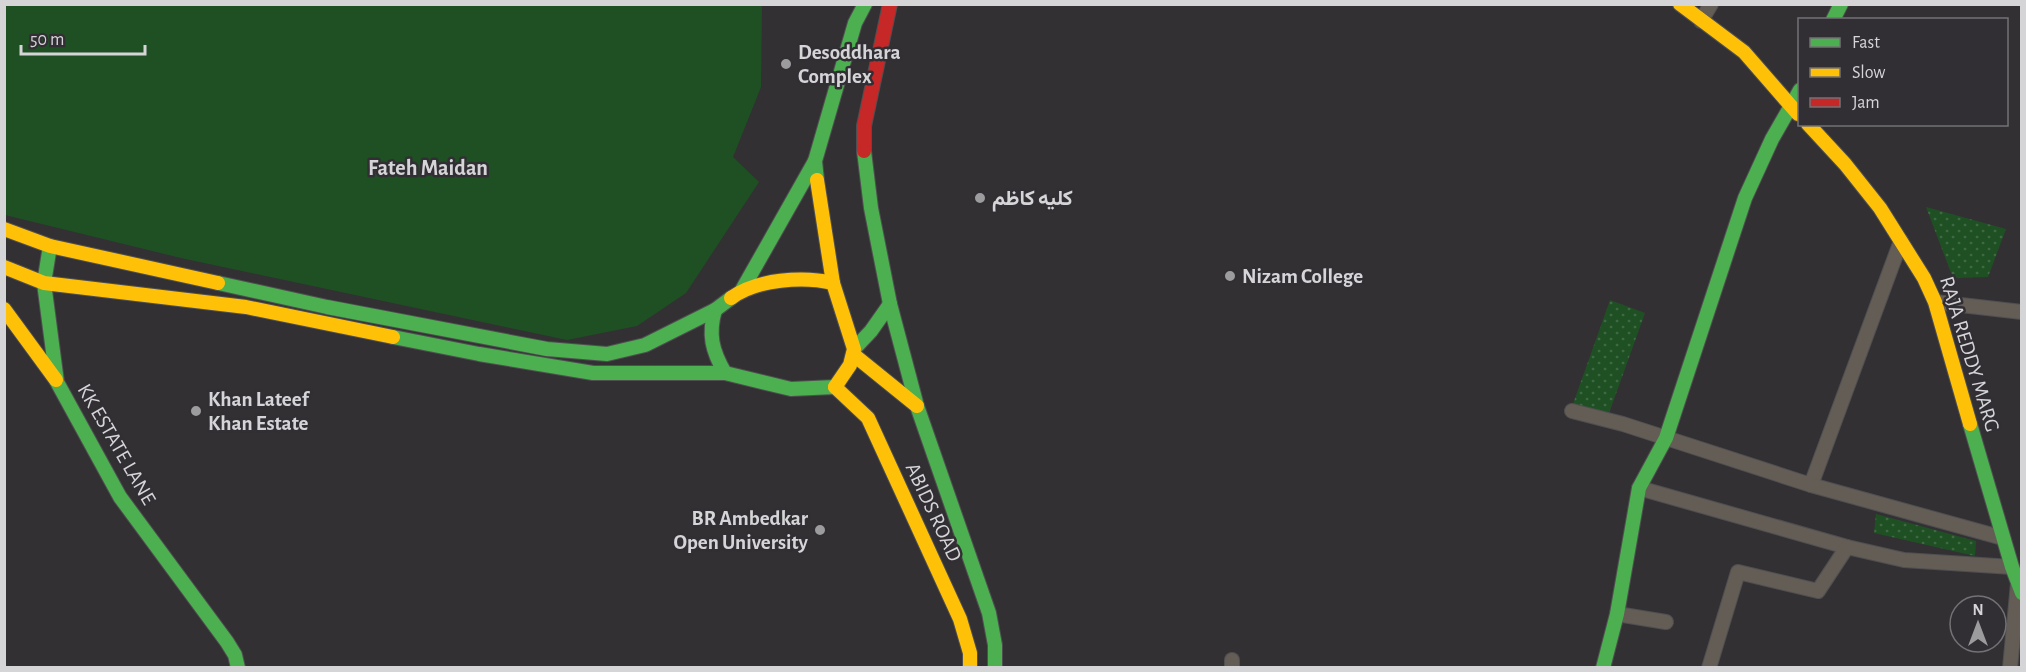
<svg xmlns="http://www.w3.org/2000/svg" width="2026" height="672" font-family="'Alegreya Sans',Vazirmatn,sans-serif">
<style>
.green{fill:url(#green-dots)}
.pitch{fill:#1f5024}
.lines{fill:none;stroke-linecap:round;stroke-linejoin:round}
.street-casing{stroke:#4f4e50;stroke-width:16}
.fast-casing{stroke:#4f4e50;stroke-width:16}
.slow-casing{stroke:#4f4e50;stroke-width:16}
.jam-casing{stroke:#4f4e50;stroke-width:16}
.street{stroke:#635d56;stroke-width:14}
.fast{stroke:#4caf50;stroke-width:14}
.slow{stroke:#ffc107;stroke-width:14}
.jam{stroke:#c62828;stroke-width:14}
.poi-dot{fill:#9c9b9e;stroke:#322f34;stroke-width:2}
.labels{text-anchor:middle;stroke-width:5;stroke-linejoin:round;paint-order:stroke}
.poi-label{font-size:21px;font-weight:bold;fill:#d5d4d7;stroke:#322f34;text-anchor:start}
.street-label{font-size:21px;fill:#d5d4d7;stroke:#322f34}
.neighbourhood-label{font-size:22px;font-weight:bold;fill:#d5d4d7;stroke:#322f34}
</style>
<defs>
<pattern id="green-dots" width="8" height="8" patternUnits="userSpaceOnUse" patternTransform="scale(1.5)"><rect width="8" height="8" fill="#1f5024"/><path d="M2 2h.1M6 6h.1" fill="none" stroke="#3f6843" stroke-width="1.8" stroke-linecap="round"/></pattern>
</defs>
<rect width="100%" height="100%" fill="#323033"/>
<!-- green -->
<g class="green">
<path d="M 1926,207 L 2006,229 L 1988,277 L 1953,278 Z"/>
<path d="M 1610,300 L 1645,313 L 1608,416 L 1573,404 Z"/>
<path d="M 1876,514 L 1976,541 L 1975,556 L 1874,533 Z"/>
</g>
<!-- pitch -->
<path class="pitch" d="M 5,5 L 762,5 L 761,87 L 733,157 L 759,182 L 686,293 L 637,326 L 567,340 L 181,258 L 5,215 Z"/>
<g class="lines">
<!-- street casing -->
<g class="street-casing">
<g id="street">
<path d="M 1701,21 L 1711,4"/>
<path d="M 1935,302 L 2022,312"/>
<path d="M 1572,411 L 1623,424 L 1811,485 L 1901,241"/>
<path d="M 1811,485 L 2003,538"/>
<path d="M 1639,488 L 1847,547 L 1904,560 L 2012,567"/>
<path d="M 1617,614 L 1666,622"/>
<path d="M 1232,668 L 1232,660"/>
<path d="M 1709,668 L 1738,572 L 1818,591 L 1847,547"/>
<path d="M 2010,668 L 2018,583"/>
</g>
</g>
<!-- fast casing -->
<g class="fast-casing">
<g id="fast">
<path d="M 1833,20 L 1841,4"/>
<path d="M 864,151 L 871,208 L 890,304 L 917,406 L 989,613 L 995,645 L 995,668"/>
<path d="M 817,180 L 815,161 L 855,23 L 865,4"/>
<path d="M 50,246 L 44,283 L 57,382 L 120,497 L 227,642 L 235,655 L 238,668"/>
<path d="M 218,283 L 327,307 L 547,349 L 607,354 L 645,345 L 715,310 L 731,298"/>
<path d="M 742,290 L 815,161"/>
<path d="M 715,310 C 708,334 712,351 725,373"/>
<path d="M 393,337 L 479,354 L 593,373 L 725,373 L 791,389 L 835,387"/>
<path d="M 854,349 L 871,331 L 890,304"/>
<path d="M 1970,424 L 2012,567 L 2022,593"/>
<path d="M 1603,668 L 1617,614 L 1639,488 L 1666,438 L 1745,198 L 1772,139 L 1800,90"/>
</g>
</g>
<!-- slow casing -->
<g class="slow-casing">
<g id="slow">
<path d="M 1680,4 L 1744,52 L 1798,114"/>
<path d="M 1808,124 L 1845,164 L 1880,208 L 1924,278 L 1935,302 L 1970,424"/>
<path d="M 817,180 L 833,283 L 854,349 L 850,365 L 835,387"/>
<path d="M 4,229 L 50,246 L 218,283"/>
<path d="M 4,267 L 44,283 L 246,307 L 393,337"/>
<path d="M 731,298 C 757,279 803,276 833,283"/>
<path d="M 4,309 L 56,380"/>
<path d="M 854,355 L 917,406"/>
<path d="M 835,387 L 868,418 L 960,619 L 970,653 L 970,668"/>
</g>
</g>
<!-- jam casing -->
<g class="jam-casing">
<path id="jam" d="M 864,151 L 864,126 L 890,4"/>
</g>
<!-- street -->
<use href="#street" class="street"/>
<!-- fast -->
<use href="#fast" class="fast"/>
<!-- slow -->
<use href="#slow" class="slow"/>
<!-- jam -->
<use href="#jam" class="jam"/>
</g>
<!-- markers -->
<g class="poi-dot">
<circle cx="786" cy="64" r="6"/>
<circle cx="980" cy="198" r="6"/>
<circle cx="1230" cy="276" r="6"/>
<circle cx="196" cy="411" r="6"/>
<circle cx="820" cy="530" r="6"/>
</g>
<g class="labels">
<!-- poi labels -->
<g class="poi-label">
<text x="798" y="59">Desoddhara<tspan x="798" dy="24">Complex</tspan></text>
<text x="992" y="205">كليه كاظم</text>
<text x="1242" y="283">Nizam College</text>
<text x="208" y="406">Khan Lateef<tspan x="208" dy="24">Khan Estate</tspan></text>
<text x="808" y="525" text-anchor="end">BR Ambedkar<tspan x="808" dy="24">Open University</tspan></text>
</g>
<!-- street labels -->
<g class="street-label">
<text transform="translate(1970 354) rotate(73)" y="7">RAJA REDDY MARG</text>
<text transform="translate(117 444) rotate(60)" y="7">KK ESTATE LANE</text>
<text transform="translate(934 512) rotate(65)" y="7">ABIDS ROAD</text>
</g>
<!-- neighbourhood labels -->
<g class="neighbourhood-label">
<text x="428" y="175">Fateh Maidan</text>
</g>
</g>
<!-- border -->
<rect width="2026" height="672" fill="none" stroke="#d5d4d7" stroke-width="12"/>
<!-- legend -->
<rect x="1798" y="18" width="210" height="108" fill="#322f34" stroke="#737175" stroke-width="1.5"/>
<rect x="1810" y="38" width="30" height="9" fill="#4caf50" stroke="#737175" stroke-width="1.5"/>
<text x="1852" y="48" font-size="18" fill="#d5d4d7">Fast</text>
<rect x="1810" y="68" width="30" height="9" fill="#ffc107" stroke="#737175" stroke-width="1.5"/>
<text x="1852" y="78" font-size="18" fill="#d5d4d7">Slow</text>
<rect x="1810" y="98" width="30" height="9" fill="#c62828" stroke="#737175" stroke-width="1.5"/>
<text x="1852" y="108" font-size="18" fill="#d5d4d7">Jam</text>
<!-- north arrow -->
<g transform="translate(1978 624)"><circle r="28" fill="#322f34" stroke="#737175" stroke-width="1.5"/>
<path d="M0-4.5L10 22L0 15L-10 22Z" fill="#9c9b9e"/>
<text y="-9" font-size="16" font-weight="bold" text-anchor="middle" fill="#d5d4d7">N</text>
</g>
<!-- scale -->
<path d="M21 45v9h124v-9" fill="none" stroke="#d5d4d7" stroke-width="3"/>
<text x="30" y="45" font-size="18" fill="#d5d4d7" stroke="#322f34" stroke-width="4.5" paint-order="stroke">50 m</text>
</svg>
